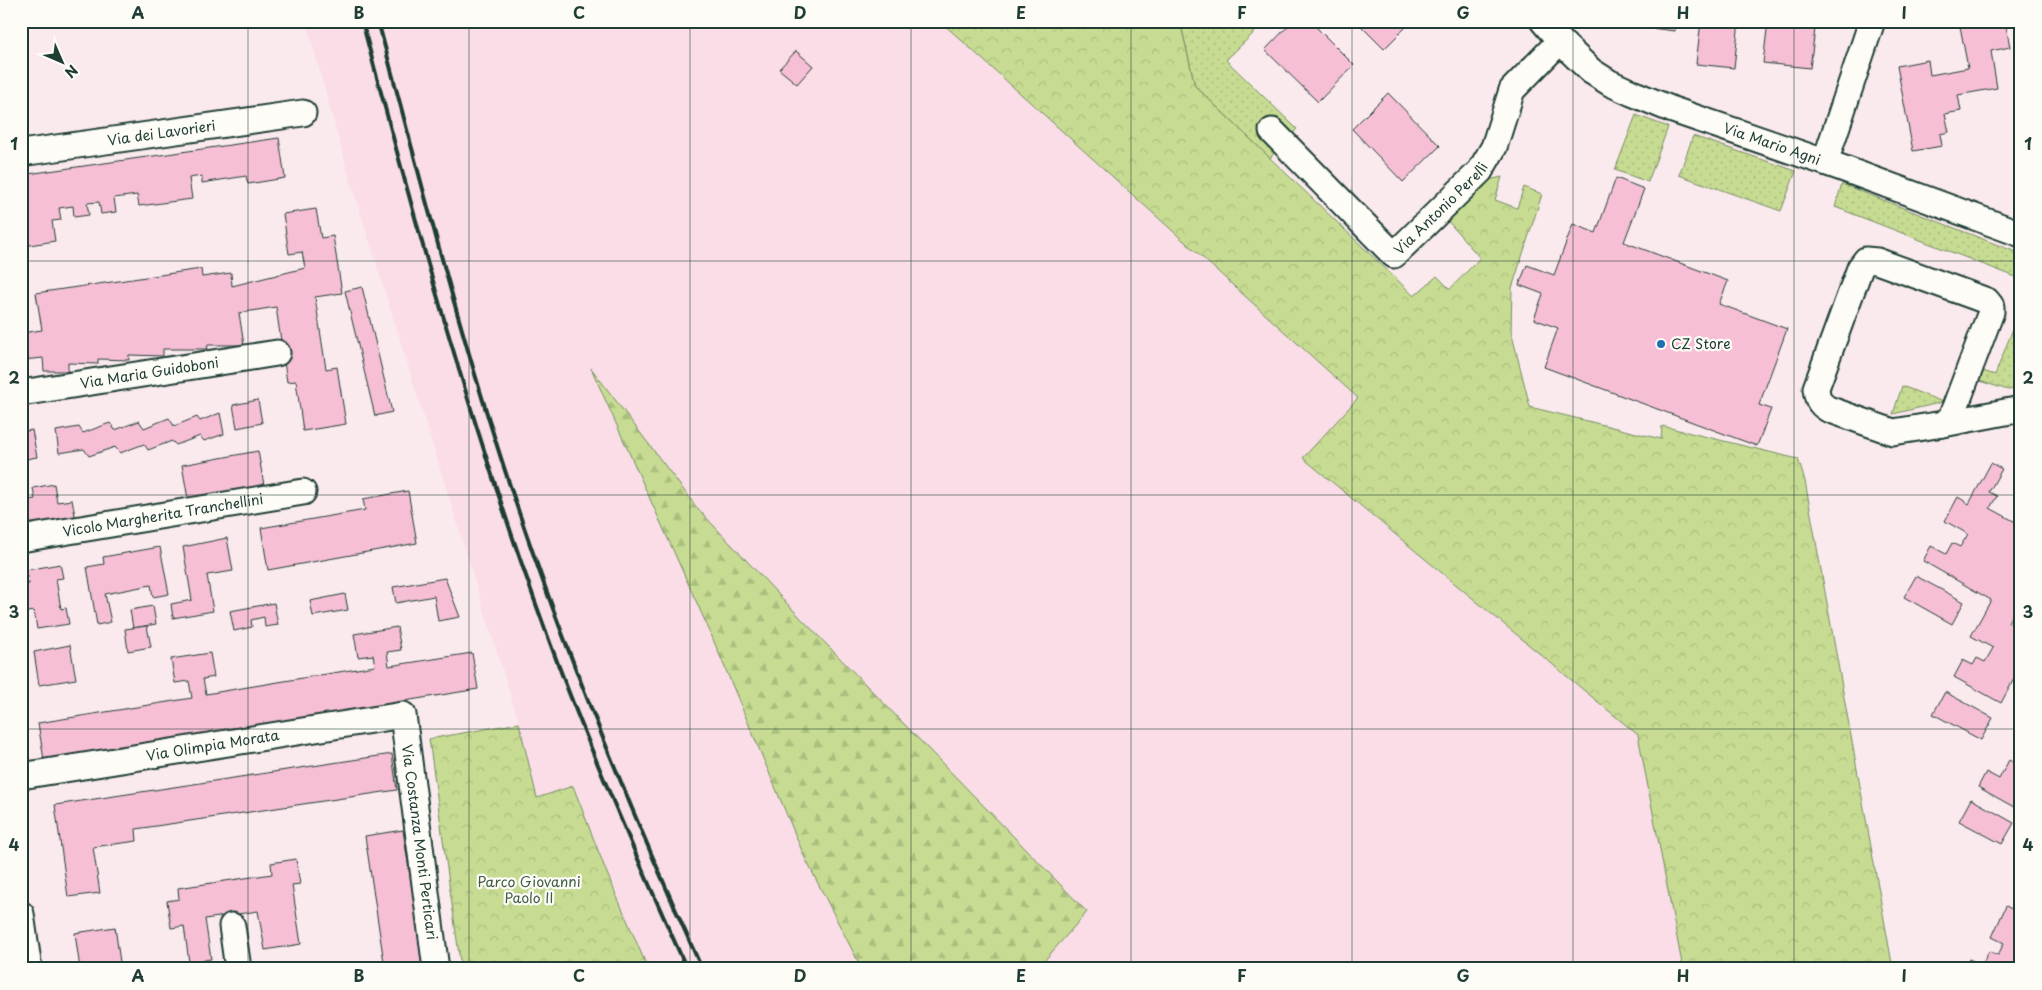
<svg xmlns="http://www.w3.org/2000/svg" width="2042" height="990" font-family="'Playpen Sans',sans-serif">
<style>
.built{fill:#fadde6}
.grass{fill:url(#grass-dots);stroke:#738c63}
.forest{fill:url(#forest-firs);stroke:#738c63}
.park{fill:url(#park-crowns);stroke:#738c63}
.building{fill:#f6bfd6;stroke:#1f3d34}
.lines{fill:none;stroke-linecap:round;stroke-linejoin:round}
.minor-casing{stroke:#1f3d34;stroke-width:29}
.minor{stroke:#fdfcf7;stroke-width:25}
.rail{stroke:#1f3d34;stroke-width:4}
.grid{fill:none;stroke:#1f3d34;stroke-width:1;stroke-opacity:0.55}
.poi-dot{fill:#1f6fb2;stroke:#fdfcf7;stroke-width:2}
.labels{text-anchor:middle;stroke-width:4.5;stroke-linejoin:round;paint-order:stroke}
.street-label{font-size:14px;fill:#1f3d34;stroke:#fdfcf7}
.poi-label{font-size:14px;fill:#1f3d34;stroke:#fdfcf7;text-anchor:start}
.park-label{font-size:14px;fill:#415d47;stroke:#fdfcf7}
.neatline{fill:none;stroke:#1f3d34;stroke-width:2}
.grid-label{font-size:16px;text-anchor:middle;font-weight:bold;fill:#1f3d34}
</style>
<defs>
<pattern id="grass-dots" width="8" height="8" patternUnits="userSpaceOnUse" patternTransform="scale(1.25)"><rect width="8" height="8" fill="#c7dc92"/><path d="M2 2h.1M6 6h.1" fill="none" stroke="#aabe7e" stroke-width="1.8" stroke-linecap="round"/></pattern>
<pattern id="forest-firs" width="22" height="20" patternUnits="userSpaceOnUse" patternTransform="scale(1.25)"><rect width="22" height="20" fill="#c7dc92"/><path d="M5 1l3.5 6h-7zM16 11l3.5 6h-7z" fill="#aabe7e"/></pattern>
<pattern id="park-crowns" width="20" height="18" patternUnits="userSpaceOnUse" patternTransform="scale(1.25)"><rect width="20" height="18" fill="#c7dc92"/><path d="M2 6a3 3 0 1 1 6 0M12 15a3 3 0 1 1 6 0" fill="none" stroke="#aabe7e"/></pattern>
</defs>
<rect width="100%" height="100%" fill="#fbeaed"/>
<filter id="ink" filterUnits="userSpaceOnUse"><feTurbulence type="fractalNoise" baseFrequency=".02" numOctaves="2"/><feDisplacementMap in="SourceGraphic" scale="10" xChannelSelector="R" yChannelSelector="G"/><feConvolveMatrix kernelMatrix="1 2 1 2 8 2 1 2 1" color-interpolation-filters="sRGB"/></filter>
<g filter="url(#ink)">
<!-- built -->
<path class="built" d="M 306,21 L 940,21 L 1358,398 L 1303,459 L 1639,735 L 1683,969 L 648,969 L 606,871 L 573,786 L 537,798 L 519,723 L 346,166 Z"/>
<!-- grass -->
<g class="grass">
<path d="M 1180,21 L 1266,21 L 1226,60 L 1297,129 L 1270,158 L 1195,86 Z"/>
<path d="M 1636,115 L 1668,127 L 1648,182 L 1615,170 Z"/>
<path d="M 1693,136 L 1796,171 L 1781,211 L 1679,175 Z"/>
<path d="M 1842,184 L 2021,254 L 2021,279 L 1835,207 Z"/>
<path d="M 2021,308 L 2021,388 L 2008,390 L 1973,379 L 1977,369 L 1995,375 Z"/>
<path d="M 1902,386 L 1943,402 L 1893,414 Z"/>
</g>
<!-- forest -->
<path class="forest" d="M 591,368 L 698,509 L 793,610 L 1087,912 L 1037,969 L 862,969 L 805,858 L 710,632 Z"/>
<!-- park -->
<g class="park">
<path d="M 940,21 L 1180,21 L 1195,86 L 1414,296 L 1437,276 L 1450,289 L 1480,258 L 1446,219 L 1484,181 L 1502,177 L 1495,200 L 1517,208 L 1524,187 L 1542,194 L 1512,288 L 1511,331 L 1530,407 L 1661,439 L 1662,426 L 1798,459 L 1805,481 L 1893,969 L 1683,969 L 1638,735 L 1303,458 L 1358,398 Z"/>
<path d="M 519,723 L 537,798 L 573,786 L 606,871 L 648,969 L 461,969 L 429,739 Z"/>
</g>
<!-- building -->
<g class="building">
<path d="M 1293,21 L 1310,21 L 1354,65 L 1318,102 L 1265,50 Z"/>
<path d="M 1356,21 L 1412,21 L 1384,49 Z"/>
<path d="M 1627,21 L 1676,21 L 1675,31 L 1626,25 Z"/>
<path d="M 1701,21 L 1739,21 L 1734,68 L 1696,64 Z"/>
<path d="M 1768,21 L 1816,21 L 1810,68 L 1763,63 Z"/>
<path d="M 1959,21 L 2005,21 L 2010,47 L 1991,51 L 1997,88 L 1958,95 L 1961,111 L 1945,114 L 1949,132 L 1940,134 L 1942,146 L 1913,151 L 1897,66 L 1928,60 L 1930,75 L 1968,68 Z"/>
<path d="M 796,51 L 813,66 L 797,84 L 779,69 Z"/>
<path d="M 1388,93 L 1440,146 L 1403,182 L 1352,129 Z"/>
<path d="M 279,138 L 285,178 L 248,184 L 246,176 L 202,183 L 202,176 L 189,178 L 192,199 L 139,206 L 137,195 L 114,198 L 116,212 L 101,214 L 99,202 L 87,203 L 89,215 L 74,217 L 73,206 L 59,208 L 61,220 L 52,221 L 55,241 L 23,246 L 21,175 Z"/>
<path d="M 1616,178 L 1644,189 L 1624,242 L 1728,281 L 1719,304 L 1787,329 L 1759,405 L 1771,409 L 1757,446 L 1544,367 L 1558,328 L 1534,319 L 1543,294 L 1519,285 L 1527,265 L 1554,275 L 1573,224 L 1596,233 Z"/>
<path d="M 316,209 L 321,238 L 333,236 L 342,293 L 315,297 L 326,369 L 337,367 L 346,424 L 303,431 L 296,381 L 287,382 L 276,307 L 239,313 L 244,345 L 208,345 L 207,349 L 163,349 L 163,356 L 129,355 L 129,360 L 98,359 L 98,364 L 68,363 L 68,371 L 44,371 L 43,358 L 23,360 L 26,381 L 21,382 L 21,333 L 42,330 L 36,293 L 201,269 L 202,277 L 231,273 L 232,286 L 305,268 L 302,252 L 289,254 L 283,214 Z"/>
<path d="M 362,287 L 392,412 L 375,416 L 345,291 Z"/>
<path d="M 258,400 L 262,423 L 237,428 L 233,405 Z"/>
<path d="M 220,413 L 224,434 L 204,441 L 200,436 L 176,445 L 172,441 L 148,450 L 144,444 L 120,453 L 115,447 L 89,456 L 84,449 L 59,453 L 56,431 L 79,427 L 83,433 L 110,423 L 115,430 L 139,421 L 144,428 L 169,418 L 174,426 L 197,417 L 200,421 Z"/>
<path d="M 32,430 L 37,457 L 21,460 L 21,432 Z"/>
<path d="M 258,451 L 264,485 L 188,499 L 182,465 Z"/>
<path d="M 1991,463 L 2002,469 L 1989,492 L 1997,496 L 1990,508 L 2021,525 L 2021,599 L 2008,622 L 2021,629 L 2021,681 L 2015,677 L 2001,703 L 1954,677 L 1963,660 L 1973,665 L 1977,658 L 1985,662 L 1993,648 L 1971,636 L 1991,600 L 1923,561 L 1931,546 L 1946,554 L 1952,543 L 1960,547 L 1968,534 L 1945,521 L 1958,497 L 1969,504 Z"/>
<path d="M 54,484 L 57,502 L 72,500 L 76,520 L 21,530 L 21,501 L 35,499 L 33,488 Z"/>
<path d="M 408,491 L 417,543 L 268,570 L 261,528 L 365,510 L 363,499 Z"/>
<path d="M 227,538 L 233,571 L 207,575 L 213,611 L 173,618 L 171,604 L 192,600 L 183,547 Z"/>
<path d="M 160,547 L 169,594 L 153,597 L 151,585 L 105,594 L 111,622 L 97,625 L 87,567 L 104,564 L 103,557 Z"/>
<path d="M 60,564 L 63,578 L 56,579 L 61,609 L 66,608 L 69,624 L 37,629 L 34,611 L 27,612 L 22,585 L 29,584 L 27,570 Z"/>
<path d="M 1916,576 L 1964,602 L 1952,624 L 1904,597 Z"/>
<path d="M 445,578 L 460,617 L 438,621 L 434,596 L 396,603 L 393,587 Z"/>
<path d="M 345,594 L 348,610 L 313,616 L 310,601 Z"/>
<path d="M 274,603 L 278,625 L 265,627 L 264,617 L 251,620 L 252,627 L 234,631 L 230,611 Z"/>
<path d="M 153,606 L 156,624 L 133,628 L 130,610 Z"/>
<path d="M 147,626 L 151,647 L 128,651 L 125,629 Z"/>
<path d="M 397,627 L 401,650 L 387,652 L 389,666 L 472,653 L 478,689 L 44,760 L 38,723 L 192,698 L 189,681 L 175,683 L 171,659 L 210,653 L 214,677 L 203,679 L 206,694 L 375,666 L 373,655 L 358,657 L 354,634 Z"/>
<path d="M 70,645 L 76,679 L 39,685 L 34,652 Z"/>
<path d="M 1945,692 L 1993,718 L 1981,740 L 1933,714 Z"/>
<path d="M 392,754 L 397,790 L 136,829 L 137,841 L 93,847 L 100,893 L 68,897 L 55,805 Z"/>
<path d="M 2021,756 L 2021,811 L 1978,787 L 1986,772 L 1999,779 L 2009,760 L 2017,764 Z"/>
<path d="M 1971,799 L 2014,823 L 2002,844 L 1959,821 Z"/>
<path d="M 403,830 L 424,969 L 385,969 L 365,836 Z"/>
<path d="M 296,859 L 300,884 L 292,885 L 301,944 L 265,950 L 258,911 L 205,919 L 211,959 L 189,962 L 184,926 L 171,928 L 167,901 L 179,899 L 178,888 L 272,874 L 271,863 Z"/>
<path d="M 2006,906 L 2021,914 L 2021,969 L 1964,969 L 1969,959 L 1982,965 L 1989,951 L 1998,955 L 2004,943 L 1992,937 Z"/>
<path d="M 115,927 L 121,969 L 80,969 L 75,933 Z"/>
</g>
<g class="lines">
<!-- minor casing -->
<g class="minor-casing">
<g id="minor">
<path id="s1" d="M 1543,21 L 1560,41 L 1591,71 L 1610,83 L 1632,93 L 1673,110 L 1839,167 L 2021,234"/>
<path id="s2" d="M 1272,131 L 1394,255 L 1480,171 L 1494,147 L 1512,90 L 1560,41"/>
<path id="s3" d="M 21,153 L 303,113"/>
<path d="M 1825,162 L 1872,21"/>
<path d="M 1866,260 L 1877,261 L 1987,301 L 1991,306 L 1991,312 L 1951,418 L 1943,424 L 1893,432 L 1828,409 C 1819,404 1817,398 1816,388 L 1860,268 Z"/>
<path id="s4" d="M 21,393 L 277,353"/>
<path d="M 1943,424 L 2021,409"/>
<path id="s5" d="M 21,539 L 303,492"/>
<path id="s6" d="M 21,776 L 403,715 L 436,969"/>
<path d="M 21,914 L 29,969"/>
<path d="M 232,926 L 238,969"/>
</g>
</g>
<!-- minor -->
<use href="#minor" class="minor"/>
<!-- rail -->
<g class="rail">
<path d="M 362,21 C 416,226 472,430 545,629 C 587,745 636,857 687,969"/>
<path d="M 378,21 C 424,192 467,363 525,530 C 576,679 637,825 702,969"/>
</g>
</g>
</g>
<!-- grid -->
<path class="grid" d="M 248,21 L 248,969M 469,21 L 469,969M 690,21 L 690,969M 911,21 L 911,969M 1131,21 L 1131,969M 1352,21 L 1352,969M 1573,21 L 1573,969M 1794,21 L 1794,969M 21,261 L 2021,261M 21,495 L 2021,495M 21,729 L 2021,729"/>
<!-- markers -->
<circle class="poi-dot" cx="1661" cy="344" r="5"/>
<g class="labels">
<!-- street labels -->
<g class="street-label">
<text dy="5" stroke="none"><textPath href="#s3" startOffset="142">Via dei Lavorieri</textPath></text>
<text dy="5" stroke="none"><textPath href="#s1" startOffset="265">Via Mario Agni</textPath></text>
<text dy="5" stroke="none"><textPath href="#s2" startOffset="240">Via Antonio Perelli</textPath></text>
<text dy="5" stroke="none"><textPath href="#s4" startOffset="130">Via Maria Guidoboni</textPath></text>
<text dy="5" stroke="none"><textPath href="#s5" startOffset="144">Vicolo Margherita Tranchellini</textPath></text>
<text dy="5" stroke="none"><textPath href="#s6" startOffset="194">Via Olimpia Morata</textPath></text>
<text dy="5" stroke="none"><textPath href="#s6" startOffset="515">Via Costanza Monti Perticari</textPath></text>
</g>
<!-- poi labels -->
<g class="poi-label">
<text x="1671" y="349">CZ Store</text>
</g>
<!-- park labels -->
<g class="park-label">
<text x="529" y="887">Parco Giovanni<tspan x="529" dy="16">Paolo II</tspan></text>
</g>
</g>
<!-- margin -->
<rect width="2042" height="990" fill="none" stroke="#fdfcf7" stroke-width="55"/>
<!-- north arrow -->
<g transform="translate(62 62) rotate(135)" stroke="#fdfcf7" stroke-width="4" paint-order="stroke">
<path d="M0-4L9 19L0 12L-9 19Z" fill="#1f3d34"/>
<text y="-8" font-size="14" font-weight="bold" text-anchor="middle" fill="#1f3d34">N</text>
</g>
<rect x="28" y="28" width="1986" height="934" class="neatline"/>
<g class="grid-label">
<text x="138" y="19">A</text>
<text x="359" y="19">B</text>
<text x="579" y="19">C</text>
<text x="800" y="19">D</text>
<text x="1021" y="19">E</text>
<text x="1242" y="19">F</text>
<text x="1463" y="19">G</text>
<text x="1683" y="19">H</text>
<text x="1904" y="19">I</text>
<text x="14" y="150">1</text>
<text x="2028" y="150">1</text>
<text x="14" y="384">2</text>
<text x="2028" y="384">2</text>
<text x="14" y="618">3</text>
<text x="2028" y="618">3</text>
<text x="14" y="851">4</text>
<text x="2028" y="851">4</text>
<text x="138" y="982">A</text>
<text x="359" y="982">B</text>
<text x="579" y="982">C</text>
<text x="800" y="982">D</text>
<text x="1021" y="982">E</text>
<text x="1242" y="982">F</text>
<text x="1463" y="982">G</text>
<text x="1683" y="982">H</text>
<text x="1904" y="982">I</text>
</g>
</svg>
